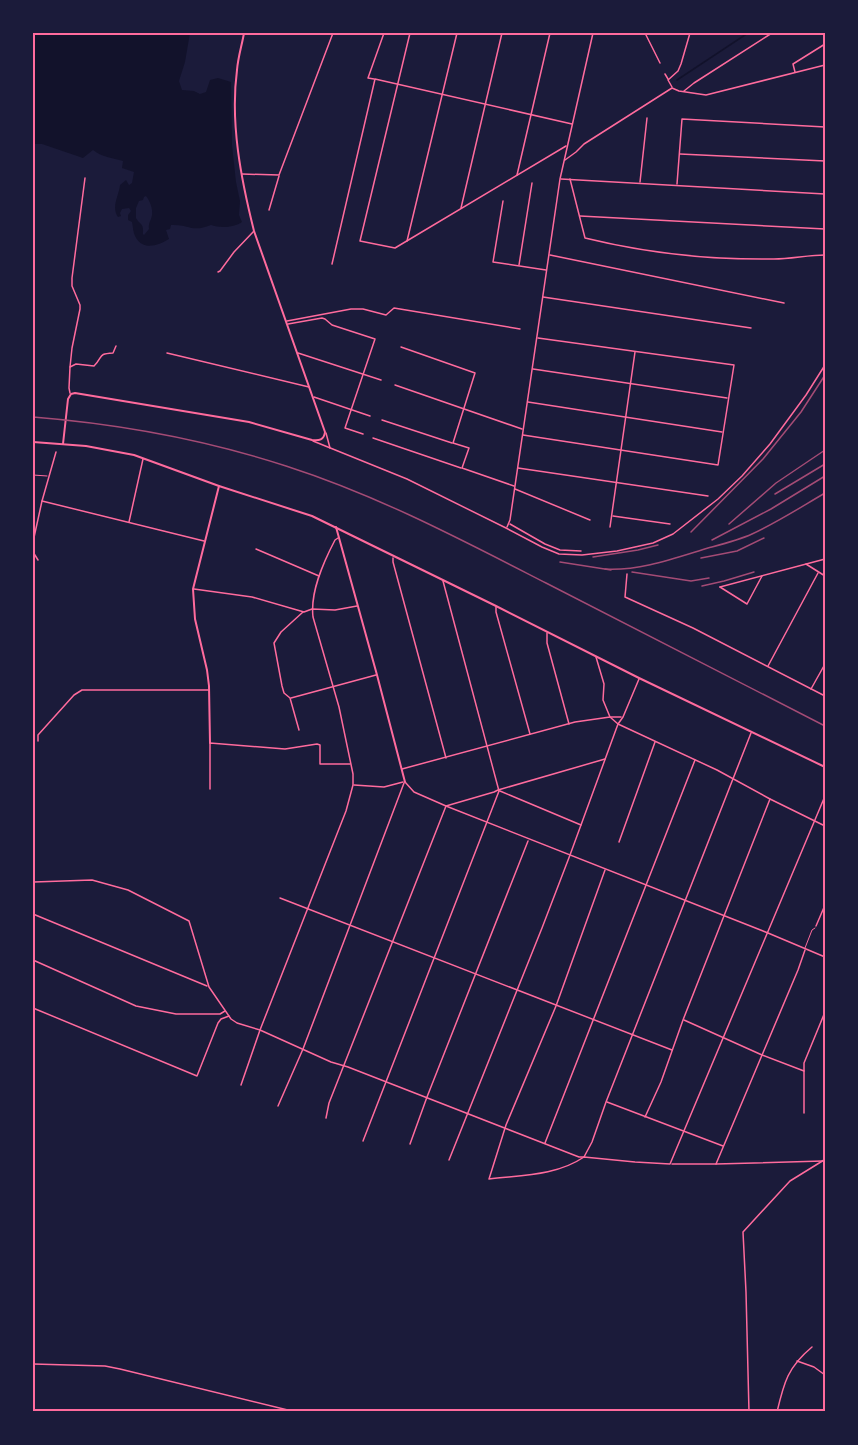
<svg xmlns="http://www.w3.org/2000/svg" width="858" height="1445" font-family="'IBM Plex Sans',sans-serif">
<style>
.water{fill:#12122b;fill-rule:evenodd}
.lines{fill:none;stroke-linecap:round;stroke-linejoin:round}
.stream{stroke:#12122b;stroke-width:1.5}
.service{stroke:#ff6b9d;stroke-width:1}
.minor{stroke:#ff6b9d;stroke-width:1.5}
.tertiary{stroke:#ff6b9d;stroke-width:2}
.secondary{stroke:#ff6b9d;stroke-width:2}
.rail{stroke:#a44b75;stroke-width:1.5}
.neatline{fill:none;stroke:#ff6b9d;stroke-width:2}
</style>
<rect width="100%" height="100%" fill="#1b1b3a"/>
<!-- water -->
<path class="water" d="M 33,33 L 190,33 L 185,62 L 179,81 L 182,90 L 194,91 L 200,94 L 206,92 L 210,80 L 218,78 L 231,82 L 232,145 L 236,182 L 240,201 L 239,215 L 242,222 C 234,228 219,228 211,225 C 192,233 189,224 171,225 L 170,229 L 166,230 L 169,239 C 158,246 142,251 135,236 C 133,232 133,227 132,222 L 128,220 L 128,215 L 131,211 L 129,208 L 122,209 L 120,213 L 121,216 L 118,217 C 111,206 119,196 120,185 L 126,180 L 129,185 L 132,183 L 134,172 L 122,168 L 123,161 C 113,158 101,157 93,150 L 83,158 L 42,144 L 33,144 ZM 146,196 C 150,201 153,209 152,215 C 151,221 148,223 149,229 L 144,235 L 143,234 C 144,223 140,225 136,218 L 136,208 L 139,201 L 143,200 L 144,197 Z"/>
<g class="lines">
<!-- stream -->
<path class="stream" d="M 677,80 L 748,33"/>
<!-- service -->
<g class="service">
<path d="M 33,475 L 47,476"/>
<path d="M 805,948 L 812,930 L 815,928"/>
</g>
<!-- minor -->
<g class="minor">
<path d="M 410,33 L 360,241 L 395,248 L 566,146"/>
<path d="M 645,33 L 660,63"/>
<path d="M 795,72 L 793,64 L 825,44"/>
<path d="M 665,74 L 668,79"/>
<path d="M 374,79 L 368,78 L 384,33"/>
<path d="M 672,87 L 668,80 L 678,71 L 681,64 L 690,33"/>
<path d="M 684,91 L 694,83 L 772,33"/>
<path d="M 680,154 L 825,161"/>
<path d="M 565,160 L 576,152 L 584,144 L 672,88 L 679,91 L 706,95 L 825,65"/>
<path d="M 242,174 L 279,175 L 333,33"/>
<path d="M 517,175 L 550,33"/>
<path d="M 561,179 L 825,194"/>
<path d="M 570,179 L 585,238 C 646,253 711,260 774,259 C 791,259 808,255 825,255"/>
<path d="M 640,182 L 647,118"/>
<path d="M 677,184 L 682,119 L 825,127"/>
<path d="M 503,201 L 493,262 L 546,270"/>
<path d="M 461,208 L 502,33"/>
<path d="M 269,210 L 279,176"/>
<path d="M 580,216 L 825,229"/>
<path d="M 407,241 L 457,33"/>
<path d="M 550,255 L 784,303"/>
<path d="M 332,264 L 375,79 L 572,124"/>
<path d="M 519,265 L 532,183"/>
<path d="M 218,272 L 220,271 L 234,252 L 254,231"/>
<path d="M 543,297 L 751,328"/>
<path d="M 287,321 L 351,309 L 363,309 L 386,315 L 394,308 L 520,329"/>
<path d="M 288,324 L 322,318 L 325,319 L 332,325 L 375,339 L 345,428 L 363,434"/>
<path d="M 401,347 L 475,373 L 453,443 L 469,448 L 462,468 L 514,486"/>
<path d="M 167,353 L 309,387"/>
<path d="M 298,353 L 381,380"/>
<path d="M 70,367 L 72,348 L 80,309 L 80,305 L 72,286 L 72,278 L 85,178"/>
<path d="M 533,369 L 727,398"/>
<path d="M 395,385 L 522,429"/>
<path d="M 70,393 L 69,388 L 70,367 L 76,364 L 94,366 C 104,356 97,354 113,353 L 116,346"/>
<path d="M 314,397 L 370,416"/>
<path d="M 528,402 L 722,432"/>
<path d="M 382,420 L 452,443"/>
<path d="M 326,433 L 330,448"/>
<path d="M 523,435 L 718,465 L 734,365 L 538,338"/>
<path d="M 373,438 L 461,468"/>
<path d="M 313,441 L 407,479 L 506,528 L 542,547 L 559,554 L 582,555 L 617,551 L 653,543 L 673,534 L 718,499 L 742,476 L 770,444 L 806,395 L 825,365"/>
<path d="M 518,468 L 708,496"/>
<path d="M 515,489 L 590,520"/>
<path d="M 42,501 L 204,541"/>
<path d="M 613,516 L 670,524"/>
<path d="M 129,522 L 143,459"/>
<path d="M 510,524 L 545,544 L 560,550 L 581,551"/>
<path d="M 507,527 L 510,520 L 560,179 L 593,33"/>
<path d="M 610,527 L 635,352"/>
<path d="M 33,542 L 42,501 L 56,452"/>
<path d="M 256,549 L 319,576"/>
<path d="M 33,552 L 38,560"/>
<path d="M 393,558 L 393,562 L 446,758"/>
<path d="M 806,564 L 825,576"/>
<path d="M 627,574 L 625,597 L 693,628 L 825,696"/>
<path d="M 443,581 L 499,791"/>
<path d="M 720,587 L 825,559"/>
<path d="M 720,587 L 747,604 L 762,576"/>
<path d="M 194,589 L 252,597 L 304,612 L 312,609 L 335,610 L 357,606"/>
<path d="M 496,607 L 496,612 L 530,734"/>
<path d="M 547,633 L 547,643 L 569,724"/>
<path d="M 596,657 L 604,684 L 603,700 L 610,717 L 618,724 L 717,770 L 770,799 L 825,826"/>
<path d="M 768,666 L 818,573"/>
<path d="M 811,689 L 825,664"/>
<path d="M 291,698 L 376,675"/>
<path d="M 299,730 L 290,698 L 284,693 L 282,686 L 274,643 L 281,632 L 303,612"/>
<path d="M 38,741 L 38,735 L 74,695 L 82,690 L 209,690"/>
<path d="M 402,769 L 575,722 L 610,717 L 621,717"/>
<path d="M 405,782 L 414,792 L 446,806 L 768,933 L 825,957"/>
<path d="M 354,785 L 384,787 L 403,782"/>
<path d="M 210,789 L 210,743 L 285,749 L 317,744 L 320,745 L 320,764 L 350,764"/>
<path d="M 500,791 L 581,825"/>
<path d="M 619,842 L 655,742"/>
<path d="M 605,870 L 556,1006 L 506,1125 L 489,1179 C 521,1175 556,1176 584,1157 L 635,1162 L 670,1164 L 825,796"/>
<path d="M 33,885 L 34,882 L 92,880 L 128,890 L 189,921 L 209,987 L 231,1019 L 237,1023 L 260,1030 L 331,1062 L 348,1067 L 579,1157 L 584,1157 L 592,1142 L 606,1102 L 751,733"/>
<path d="M 280,898 L 672,1050"/>
<path d="M 33,914 L 207,986"/>
<path d="M 816,926 L 825,905"/>
<path d="M 33,960 L 136,1006 L 176,1014 L 220,1014 L 225,1011"/>
<path d="M 33,1008 L 197,1076 L 218,1023 L 221,1019 L 229,1016"/>
<path d="M 684,1020 L 762,1055 L 804,1071"/>
<path d="M 241,1085 L 260,1030 L 346,811 L 353,785 L 353,774 L 339,707 L 313,617 C 310,592 323,563 335,540 L 338,538"/>
<path d="M 607,1102 L 723,1146"/>
<path d="M 278,1106 L 303,1049 L 404,783"/>
<path d="M 804,1113 L 804,1063 L 825,1012"/>
<path d="M 645,1117 L 661,1082 L 683,1020 L 770,799"/>
<path d="M 326,1118 L 329,1103 L 446,806 L 494,792 L 498,790 L 605,759"/>
<path d="M 363,1141 L 499,791"/>
<path d="M 545,1143 L 695,760"/>
<path d="M 410,1144 L 427,1097 L 528,841"/>
<path d="M 449,1160 L 542,928 L 570,855 L 618,724 L 623,717 L 639,679"/>
<path d="M 672,1164 L 716,1164 L 823,1161"/>
<path d="M 716,1164 L 798,970 L 805,950"/>
<path d="M 797,1361 L 814,1367 L 825,1375"/>
<path d="M 33,1364 L 105,1366 L 120,1369 L 296,1412"/>
<path d="M 749,1412 L 746,1292 L 743,1232 L 790,1181 L 824,1160"/>
<path d="M 777,1412 C 784,1382 788,1367 812,1347"/>
</g>
<!-- tertiary -->
<g class="tertiary">
<path d="M 336,527 L 377,675 L 405,782"/>
<path d="M 210,743 L 209,686 L 207,670 L 195,619 L 193,589 L 219,486"/>
</g>
<!-- secondary -->
<g class="secondary">
<path d="M 33,442 L 86,446 L 134,455 L 219,486 L 312,516 L 496,606 L 639,678 L 825,767"/>
<path d="M 63,444 L 68,399 L 71,394 L 75,393 L 249,422 L 312,440 C 319,441 324,440 325,432 L 254,231 C 241,179 230,123 237,70 C 238,57 242,45 244,33"/>
</g>
<!-- rail -->
<g class="rail">
<path d="M 33,417 C 120,424 203,439 286,466 C 379,496 460,539 546,583 C 639,630 732,678 825,726"/>
<path d="M 775,494 L 825,464"/>
<path d="M 729,524 L 776,483 L 825,450"/>
<path d="M 691,532 L 763,459 L 801,412 L 825,375"/>
<path d="M 712,540 L 771,509 L 825,476"/>
<path d="M 593,557 L 638,550 L 658,545"/>
<path d="M 701,558 L 737,551 L 764,538"/>
<path d="M 560,562 L 611,570"/>
<path d="M 605,569 C 640,571 675,558 708,548 C 723,544 739,540 752,534 C 778,522 801,507 825,493"/>
<path d="M 632,572 L 691,581 L 709,578"/>
<path d="M 702,586 L 724,581 L 754,572"/>
</g>
</g>
<!-- border -->
<rect width="858" height="1445" fill="none" stroke="#1b1b3a" stroke-width="69"/>
<rect x="34" y="34" width="790" height="1376" class="neatline"/>
</svg>
